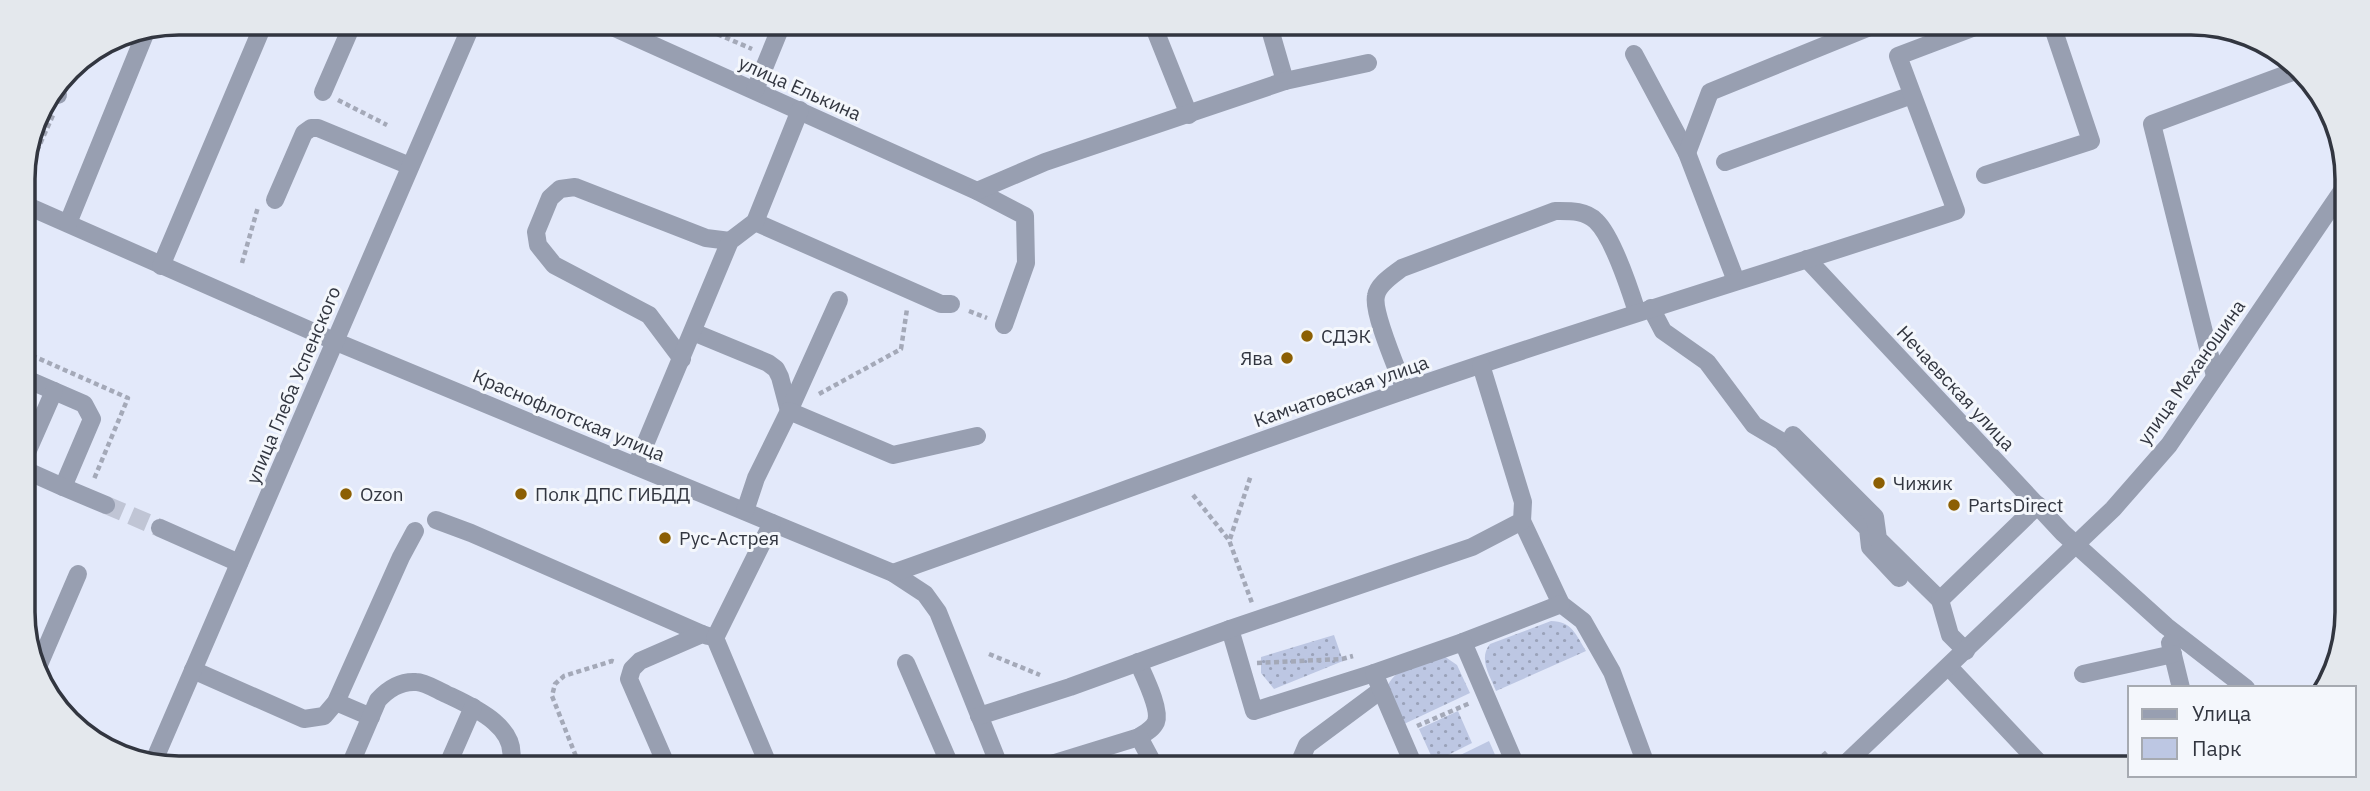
<svg xmlns="http://www.w3.org/2000/svg" width="2370" height="791" font-family="'IBM Plex Sans',sans-serif">
<style>
.green{fill:url(#green-dots)}
.pitch{fill:#bdc7e3}
.lines{fill:none;stroke-linecap:round;stroke-linejoin:round}
.minor-tunnel{stroke:#c0c5d5;stroke-width:18;stroke-dasharray:18 9;stroke-linecap:butt}
.path{stroke:#a4a9b8;stroke-width:4.5;stroke-dasharray:5 3.5;stroke-linecap:butt}
.minor{stroke:#989fb1;stroke-width:18}
.poi-dot{fill:#8c5f03;stroke:#f4f7fc;stroke-width:2.5}
.labels{text-anchor:middle;stroke-width:6;stroke-linejoin:round;paint-order:stroke}
.street-label{font-size:19px;fill:#323640;stroke:#f4f7fc}
.poi-label{font-size:19px;fill:#323640;stroke:#f4f7fc;text-anchor:start}
.rim{fill:none;stroke:#323640;stroke-width:3.5}
</style>
<defs>
<pattern id="green-dots" width="8" height="8" patternUnits="userSpaceOnUse" patternTransform="scale(1.75)"><rect width="8" height="8" fill="#bdc7e3"/><path d="M2 2h.1M6 6h.1" fill="none" stroke="#9aa2b9" stroke-width="1.8" stroke-linecap="round"/></pattern>
</defs>
<rect width="100%" height="100%" fill="#e3e9fa"/>
<!-- green -->
<g class="green">
<path d="M 1551,621 C 1572,621 1576,635 1586,651 L 1496,691 C 1490,675 1478,659 1490,644 Z"/>
<path d="M 1334,635 L 1343,661 L 1274,689 L 1261,673 L 1261,657 Z"/>
<path d="M 1441,654 L 1457,665 L 1470,693 L 1404,724 L 1388,685 C 1398,666 1422,662 1441,654 Z"/>
<path d="M 1458,711 L 1472,743 L 1434,762 L 1419,729 Z"/>
</g>
<!-- pitch -->
<path class="pitch" d="M 1489,741 L 1500,766 L 1438,766 Z"/>
<g class="lines">
<!-- minor-tunnel -->
<path class="minor-tunnel" d="M 106,505 L 160,528"/>
<!-- path -->
<g class="path">
<path d="M 694,24 L 752,49"/>
<path d="M 338,100 L 387,125"/>
<path d="M 23,182 L 54,113"/>
<path d="M 242,263 L 258,207"/>
<path d="M 969,311 L 987,318"/>
<path d="M 24,352 L 128,398 L 94,479"/>
<path d="M 819,394 L 901,349 L 907,309"/>
<path d="M 1193,495 L 1229,540 L 1252,603"/>
<path d="M 1230,539 L 1251,475"/>
<path d="M 989,654 L 1040,675"/>
<path d="M 1257,663 L 1342,659 L 1353,656"/>
<path d="M 1417,726 L 1470,703"/>
<path d="M 579,764 L 552,696 L 555,684 L 564,676 L 612,661 L 615,662"/>
<path d="M 1810,767 L 1828,751"/>
</g>
<!-- minor -->
<g class="minor">
<path d="M 606,24 L 977,191 L 1025,216 L 1026,263 L 1004,325"/>
<path d="M 1153,25 L 1189,115"/>
<path d="M 1269,26 L 1285,81"/>
<path d="M 1634,54 L 1687,153 L 1736,281"/>
<path d="M 755,90 L 782,24"/>
<path d="M 323,92 L 353,23"/>
<path d="M 51,93 L 58,95"/>
<path d="M 1687,153 L 1710,92 L 1870,27"/>
<path d="M 1725,162 L 1912,95"/>
<path d="M 1985,175 L 2091,141 L 2053,28"/>
<path d="M 977,191 L 1045,162 L 1285,81 L 1368,63"/>
<path d="M 275,200 L 304,133 L 311,128 L 318,128 L 410,166"/>
<path d="M 23,204 L 334,341 L 893,573 L 925,594 L 938,612 L 999,765"/>
<path d="M 755,222 L 941,304 L 951,304"/>
<path d="M 68,223 L 147,29"/>
<path d="M 1807,259 L 2063,533 L 2166,626 L 2246,688"/>
<path d="M 161,266 L 264,23"/>
<path d="M 1651,308 L 1663,331 L 1707,362 L 1754,425 L 1781,441 L 1868,529 L 1870,547 L 1899,578"/>
<path d="M 693,332 L 768,363 L 776,369 L 780,377 L 789,411"/>
<path d="M 682,359 L 649,315 L 554,265 L 538,245 L 536,232 L 550,198 L 560,189 L 575,187 L 706,238 L 730,241"/>
<path d="M 2215,376 L 2152,124 L 2298,70"/>
<path d="M 24,378 L 84,404 L 92,419 L 63,487 L 106,505"/>
<path d="M 1405,390 C 1398,371 1372,312 1376,296 C 1378,284 1393,275 1402,268 L 1555,211 C 1569,211 1585,210 1596,221 C 1612,236 1630,290 1637,312"/>
<path d="M 789,411 L 839,300"/>
<path d="M 1793,435 L 1875,517 L 1878,539 L 1940,600"/>
<path d="M 25,457 L 54,391"/>
<path d="M 636,466 L 730,241 L 755,222 L 800,110"/>
<path d="M 25,470 L 63,487"/>
<path d="M 745,511 L 756,478 L 789,411 L 893,455 L 977,436"/>
<path d="M 436,520 L 471,533 L 702,634"/>
<path d="M 1522,521 L 1561,604 L 1583,621 L 1612,672 L 1647,767"/>
<path d="M 160,528 L 239,563"/>
<path d="M 893,573 C 1063,513 1232,450 1403,391 C 1586,327 1772,272 1956,211 L 1898,56 L 1972,28"/>
<path d="M 1230,629 L 1254,711 L 1374,673"/>
<path d="M 1463,642 L 1561,604"/>
<path d="M 2170,643 L 2181,688"/>
<path d="M 1966,651 L 1950,635 L 1940,600 L 2038,505"/>
<path d="M 1138,662 C 1144,676 1161,709 1156,722 C 1153,729 1145,733 1139,737"/>
<path d="M 906,663 L 950,765"/>
<path d="M 38,667 L 78,574"/>
<path d="M 1949,667 L 2044,768"/>
<path d="M 193,670 L 304,719 L 324,716 L 336,702 L 401,557 L 415,531"/>
<path d="M 2083,674 L 2173,654"/>
<path d="M 336,702 L 371,717"/>
<path d="M 979,716 L 1070,687 L 1230,629 L 1472,547 L 1522,521 L 1523,502 L 1481,365"/>
<path d="M 153,763 L 472,24"/>
<path d="M 351,763 L 378,700 C 388,689 401,681 416,682 C 425,682 437,690 446,694 C 471,706 521,727 510,764"/>
<path d="M 448,764 L 473,707"/>
<path d="M 666,764 L 629,679 L 632,669 L 640,661 L 702,634 L 708,636"/>
<path d="M 768,764 L 715,638 L 772,523"/>
<path d="M 1048,765 L 1139,737 L 1154,765"/>
<path d="M 1298,766 L 1307,745 L 1381,690"/>
<path d="M 1414,766 L 1374,673 L 1463,642 L 1516,766"/>
<path d="M 1842,767 L 2113,509 L 2169,445 L 2344,188"/>
</g>
</g>
<!-- markers -->
<g class="poi-dot">
<circle cx="1307" cy="336" r="7"/>
<circle cx="1287" cy="358" r="7"/>
<circle cx="1879" cy="483" r="7"/>
<circle cx="346" cy="494" r="7"/>
<circle cx="521" cy="494" r="7"/>
<circle cx="1954" cy="505" r="7"/>
<circle cx="665" cy="538" r="7"/>
</g>
<g class="labels">
<!-- street labels -->
<g class="street-label">
<text transform="translate(800 88) rotate(24)" y="7">улица Елькина</text>
<text transform="translate(2191 372) rotate(-55)" y="7">улица Механошина</text>
<text transform="translate(293 385) rotate(-67)" y="7">улица Глеба Успенского</text>
<text transform="translate(1956 388) rotate(47)" y="7">Нечаевская улица</text>
<text transform="translate(1341 391) rotate(-19)" y="7">Камчатовская улица</text>
<text transform="translate(569 415) rotate(23)" y="7">Краснофлотская улица</text>
</g>
<!-- poi labels -->
<g class="poi-label">
<text x="1321" y="343">СДЭК</text>
<text x="1273" y="365" text-anchor="end">Ява</text>
<text x="1893" y="490">Чижик</text>
<text x="360" y="501">Ozon</text>
<text x="535" y="501">Полк ДПС ГИБДД</text>
<text x="1968" y="512">PartsDirect</text>
<text x="679" y="545">Рус-Астрея</text>
</g>
</g>
<!-- crop -->
<path d="M0 0H2370V791H0ZM179 35H2191A144 144 0 0 1 2335 179V612A144 144 0 0 1 2191 756H179A144 144 0 0 1 35 612V179A144 144 0 0 1 179 35Z" fill="#e4e8ed" fill-rule="evenodd"/>
<path class="rim" d="M179 35H2191A144 144 0 0 1 2335 179V612A144 144 0 0 1 2191 756H179A144 144 0 0 1 35 612V179A144 144 0 0 1 179 35Z"/>
<!-- legend -->
<rect x="2128" y="686" width="228" height="91" fill="#f4f7fc" stroke="#a6aab1" stroke-width="2"/>
<rect x="2142" y="709" width="35" height="10" fill="#989fb1" stroke="#a6aab1" stroke-width="2"/>
<text x="2192" y="721" font-size="21" fill="#323640">Улица</text>
<rect x="2142" y="738" width="35" height="21" fill="#bdc7e3" stroke="#a6aab1" stroke-width="2"/>
<text x="2192" y="756" font-size="21" fill="#323640">Парк</text>
</svg>
